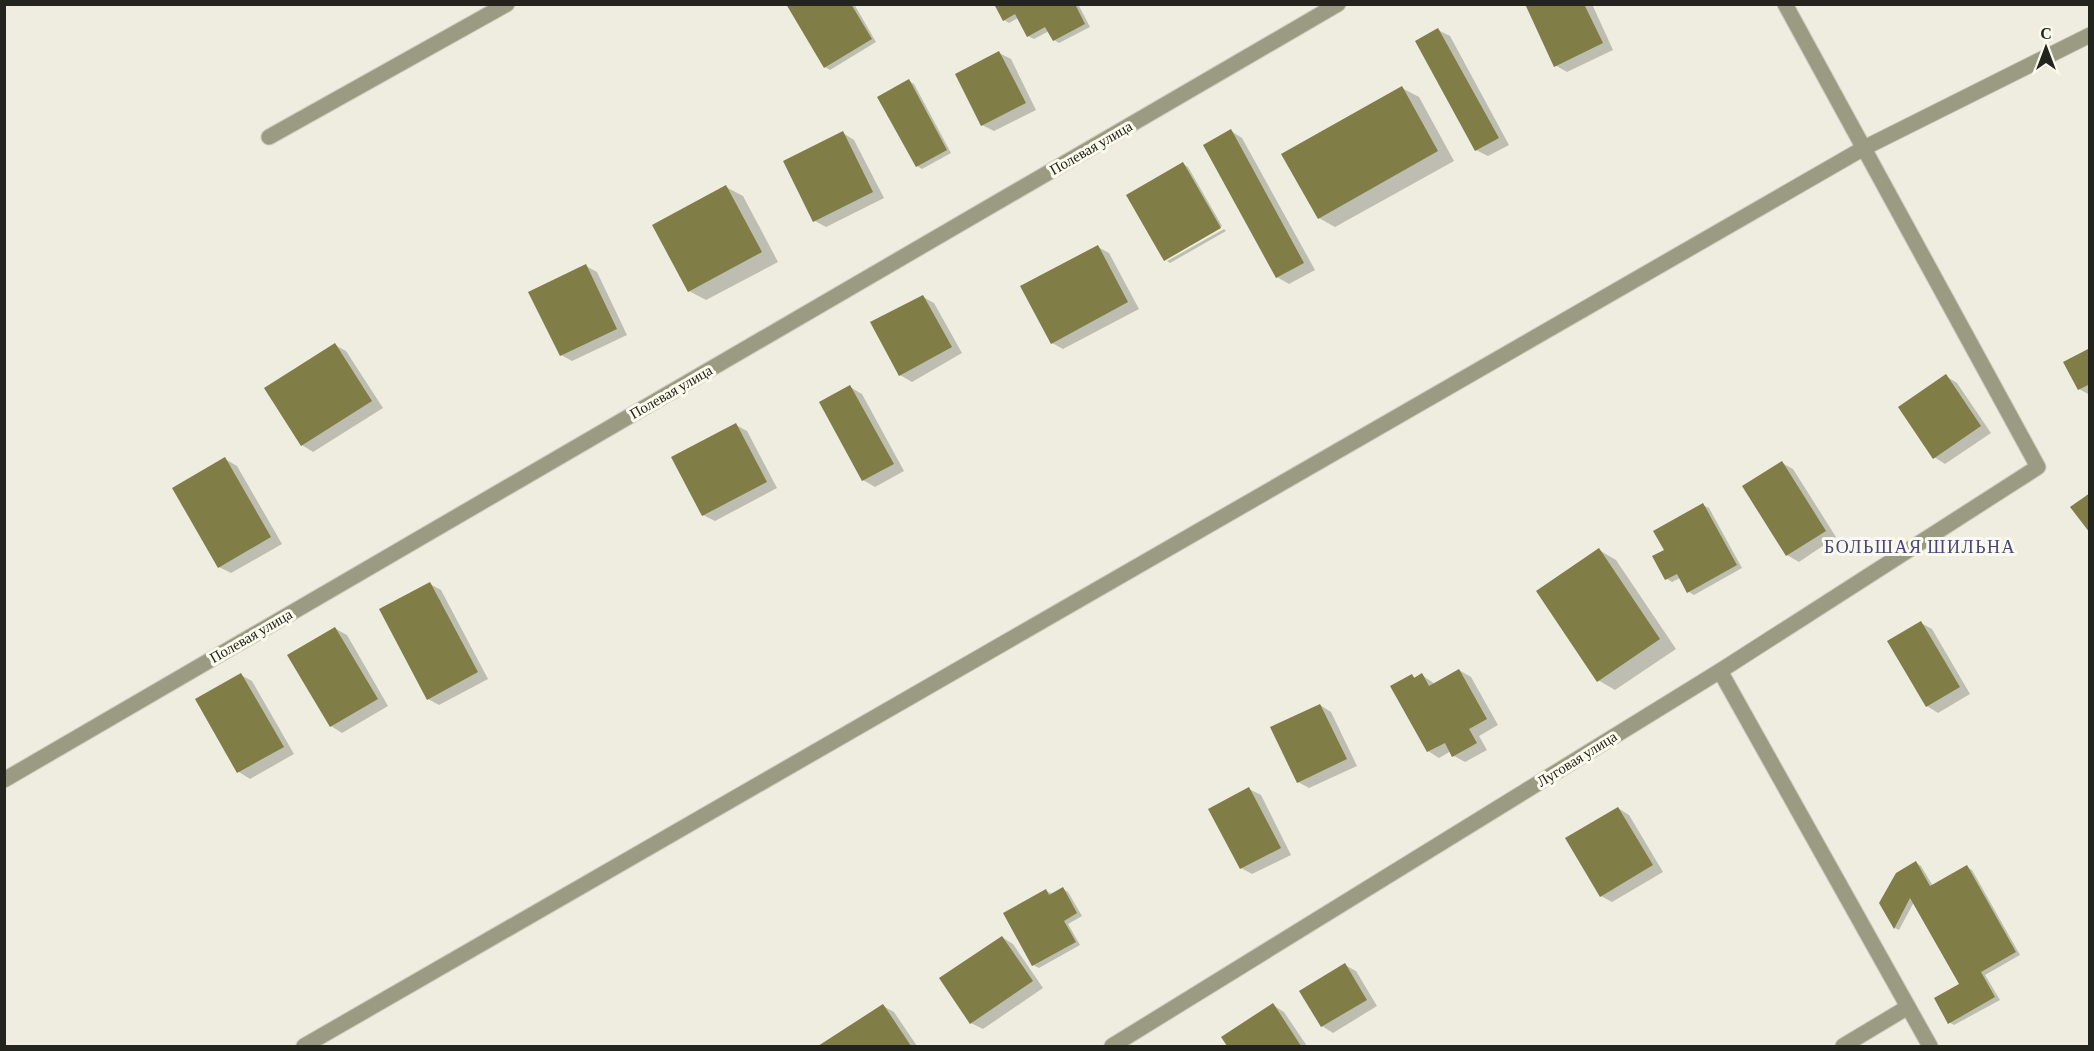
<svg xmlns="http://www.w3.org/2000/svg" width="2094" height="1051" font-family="'Crimson Pro',serif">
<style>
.shadow{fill:#0003}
.building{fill:#807d47}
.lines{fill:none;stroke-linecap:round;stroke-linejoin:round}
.minor-casing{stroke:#cac9bc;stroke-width:17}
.minor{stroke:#9b9b83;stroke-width:15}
.labels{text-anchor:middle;stroke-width:6;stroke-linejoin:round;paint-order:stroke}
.street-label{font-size:15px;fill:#24241f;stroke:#fbfbed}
.quarter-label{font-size:18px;letter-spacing:1.5px;fill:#494381;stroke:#fbfbed}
</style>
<rect width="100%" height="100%" fill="#eeeddf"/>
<!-- shadow -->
<g class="shadow">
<path d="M 788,4 L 854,4 L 876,42 L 830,70 L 825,67 Z"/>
<path d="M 996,4 L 1078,4 L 1090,27 L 1059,43 L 1054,40 L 1049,31 L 1034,39 L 1028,36 L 1018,18 L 1009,23 L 1004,20 Z"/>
<path d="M 1526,4 L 1592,4 L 1613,50 L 1567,72 L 1555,65 Z"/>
<path d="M 1438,30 L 1450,36 L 1509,145 L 1488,156 L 1476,150 Z"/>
<path d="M 999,53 L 1011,59 L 1036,110 L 994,131 L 982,125 Z"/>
<path d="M 909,81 L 914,84 L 951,153 L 922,169 L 917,166 Z"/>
<path d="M 1402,88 L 1419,97 L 1454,161 L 1335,227 L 1319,218 Z"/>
<path d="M 1231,131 L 1242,138 L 1315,270 L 1289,284 L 1277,277 L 1205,145 Z"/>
<path d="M 843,133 L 854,140 L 884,198 L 826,227 L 815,221 Z"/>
<path d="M 1183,164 L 1188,167 L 1222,226 L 1165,259 L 1165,261 L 1165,260 Z"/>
<path d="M 726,187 L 743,196 L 778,262 L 706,300 L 689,291 Z"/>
<path d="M 1224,229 L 1226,231 L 1170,263 L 1167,261 Z"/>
<path d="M 1098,247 L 1109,253 L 1139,309 L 1063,349 L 1052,343 Z"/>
<path d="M 586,266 L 597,272 L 627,335 L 572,361 L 561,355 Z"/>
<path d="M 923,297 L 934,303 L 962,353 L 912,382 L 900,375 Z"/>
<path d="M 335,345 L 346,351 L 383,408 L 313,452 L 302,445 L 266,389 Z"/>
<path d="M 2090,349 L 2090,395 L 2079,389 Z"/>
<path d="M 1946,376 L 1957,383 L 1991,433 L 1945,464 L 1934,457 Z"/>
<path d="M 850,387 L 862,394 L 904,471 L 875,487 L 863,480 Z"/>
<path d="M 736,425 L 747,431 L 777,488 L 715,521 L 703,515 Z"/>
<path d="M 225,459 L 237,466 L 282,544 L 231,573 L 219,567 Z"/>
<path d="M 1782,463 L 1793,469 L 1836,537 L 1799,562 L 1787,555 L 1744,487 Z"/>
<path d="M 1703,505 L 1709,508 L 1742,568 L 1694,595 L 1689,592 L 1680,578 L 1672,582 L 1667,579 L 1666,551 Z"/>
<path d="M 1599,550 L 1616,560 L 1676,649 L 1615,690 L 1598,680 Z"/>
<path d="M 430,584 L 441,590 L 488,679 L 439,705 L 428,699 Z"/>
<path d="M 1921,623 L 1932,629 L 1970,694 L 1938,713 L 1927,706 Z"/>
<path d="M 336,629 L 347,635 L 388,706 L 342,733 L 331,726 Z"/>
<path d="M 1459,670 L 1471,677 L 1498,725 L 1479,736 L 1487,750 L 1465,762 L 1454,756 L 1451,751 L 1439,758 L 1428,751 L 1412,676 L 1416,678 L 1422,675 L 1435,684 Z"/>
<path d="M 241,675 L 252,681 L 294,754 L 250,779 L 239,772 Z"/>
<path d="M 1320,705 L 1331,712 L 1357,766 L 1309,788 L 1298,782 Z"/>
<path d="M 1249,789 L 1261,795 L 1291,855 L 1252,874 L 1241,868 Z"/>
<path d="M 1618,808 L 1629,815 L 1663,872 L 1612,902 L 1601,896 Z"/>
<path d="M 1916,863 L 1921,866 L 1933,886 L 1967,867 L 1972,870 L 2020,955 L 1985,975 L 2000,1000 L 1954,1025 L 1949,1022 L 1961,985 L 1914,902 L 1899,930 L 1895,928 L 1881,903 Z"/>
<path d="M 1063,889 L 1068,892 L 1082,916 L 1068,924 L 1080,945 L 1039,968 L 1033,965 L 1046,891 L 1053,894 Z"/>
<path d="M 1002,937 L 1013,944 L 1043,988 L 983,1029 L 971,1023 Z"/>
<path d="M 1345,965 L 1356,971 L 1377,1006 L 1333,1033 L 1322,1026 Z"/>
<path d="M 1273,1005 L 1284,1012 L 1307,1046 L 1229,1046 L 1223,1037 Z"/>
<path d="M 883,1006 L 894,1012 L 917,1046 L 821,1046 Z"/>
</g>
<!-- building -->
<g class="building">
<path d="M 786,4 L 851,4 L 872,39 L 824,68 Z"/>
<path d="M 994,4 L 1075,4 L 1085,24 L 1053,41 L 1045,27 L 1027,37 L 1015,14 L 1003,21 Z"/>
<path d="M 1525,4 L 1584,4 L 1603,43 L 1554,67 Z"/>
<path d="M 1438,28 L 1499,138 L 1475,151 L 1415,41 Z"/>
<path d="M 999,51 L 1026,103 L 981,126 L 955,74 Z"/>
<path d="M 909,79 L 947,150 L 916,167 L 877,97 Z"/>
<path d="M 1402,86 L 1438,151 L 1318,219 L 1281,154 Z"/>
<path d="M 1231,129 L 1304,263 L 1276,278 L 1203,145 Z"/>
<path d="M 843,131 L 873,192 L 813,222 L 783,161 Z"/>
<path d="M 1183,162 L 1221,228 L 1164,261 L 1126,195 Z"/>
<path d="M 726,185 L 762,252 L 688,292 L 652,225 Z"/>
<path d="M 1098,245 L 1128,302 L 1051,344 L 1020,286 Z"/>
<path d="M 586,264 L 617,329 L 560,356 L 528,292 Z"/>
<path d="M 923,295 L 952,347 L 899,376 L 870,322 Z"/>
<path d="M 335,343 L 372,401 L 301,446 L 264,388 Z"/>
<path d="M 2090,348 L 2090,384 L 2078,390 L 2063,362 Z"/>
<path d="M 1946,374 L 1981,426 L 1933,459 L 1898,407 Z"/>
<path d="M 850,385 L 894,464 L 862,481 L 819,402 Z"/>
<path d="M 736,423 L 767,482 L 702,516 L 671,457 Z"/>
<path d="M 225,457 L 271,537 L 218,568 L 172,488 Z"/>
<path d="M 1782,461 L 1826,531 L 1786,556 L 1742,486 Z"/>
<path d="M 2090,493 L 2090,533 L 2070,507 Z"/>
<path d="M 1703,503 L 1737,565 L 1687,593 L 1677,574 L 1665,580 L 1652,556 L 1664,550 L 1653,531 Z"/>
<path d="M 1599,548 L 1660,639 L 1597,682 L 1536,591 Z"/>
<path d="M 430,582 L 478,672 L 427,700 L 379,609 Z"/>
<path d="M 1921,621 L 1960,687 L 1926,707 L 1887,641 Z"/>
<path d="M 335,627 L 378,699 L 330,727 L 287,655 Z"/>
<path d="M 1459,669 L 1487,719 L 1469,729 L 1477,743 L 1452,757 L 1445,743 L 1427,752 L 1390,686 L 1412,674 L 1414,678 L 1422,673 L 1429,686 Z"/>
<path d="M 241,673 L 284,747 L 237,773 L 195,699 Z"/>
<path d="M 1320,704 L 1347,759 L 1297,783 L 1270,727 Z"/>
<path d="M 1249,787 L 1281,848 L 1240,869 L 1208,809 Z"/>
<path d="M 1618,807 L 1653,865 L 1600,897 L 1565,838 Z"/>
<path d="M 1916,861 L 1930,886 L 1967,865 L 2016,952 L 1981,972 L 1995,997 L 1948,1024 L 1934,998 L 1959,984 L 1910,898 L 1894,929 L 1879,903 L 1896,873 Z"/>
<path d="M 1063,887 L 1077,913 L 1064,921 L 1076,942 L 1032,966 L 1003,913 L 1046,889 L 1049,895 Z"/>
<path d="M 1002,936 L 1033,981 L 970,1024 L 939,978 Z"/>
<path d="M 1345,963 L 1367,1000 L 1321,1027 L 1299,991 Z"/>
<path d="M 1273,1003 L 1301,1046 L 1227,1046 L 1221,1037 Z"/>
<path d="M 883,1004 L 911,1046 L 818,1046 Z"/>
</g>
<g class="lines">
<!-- minor casing -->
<g class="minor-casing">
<g id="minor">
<path d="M 269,137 L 507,4"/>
<path d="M 1720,671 L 1930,1046"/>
<path d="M 4,780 L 1338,4"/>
<path d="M 304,1046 L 1864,148 L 2090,35"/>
<path d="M 1112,1046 L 1720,671 L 2038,467 L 1785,4"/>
<path d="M 1843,1046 L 1908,1007"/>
</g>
</g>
<!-- minor -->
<use href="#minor" class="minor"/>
</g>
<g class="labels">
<!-- street labels -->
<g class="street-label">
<text transform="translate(1091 148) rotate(-30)" y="5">Полевая улица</text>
<text transform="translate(671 392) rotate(-30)" y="5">Полевая улица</text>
<text transform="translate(251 636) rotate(-30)" y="5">Полевая улица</text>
<text transform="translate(1577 759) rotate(-32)" y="5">Луговая улица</text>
</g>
<!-- quarter labels -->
<g class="quarter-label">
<text x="1920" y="553">БОЛЬШАЯ ШИЛЬНА</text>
</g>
</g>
<!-- border -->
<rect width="2094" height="1051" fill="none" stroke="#24241f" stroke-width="12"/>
<!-- north arrow -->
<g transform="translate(2046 48)" stroke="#fbfbed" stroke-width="4.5" paint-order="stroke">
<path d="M0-4.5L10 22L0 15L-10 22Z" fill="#24241f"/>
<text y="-9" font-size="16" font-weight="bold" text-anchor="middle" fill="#24241f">С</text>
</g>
</svg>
